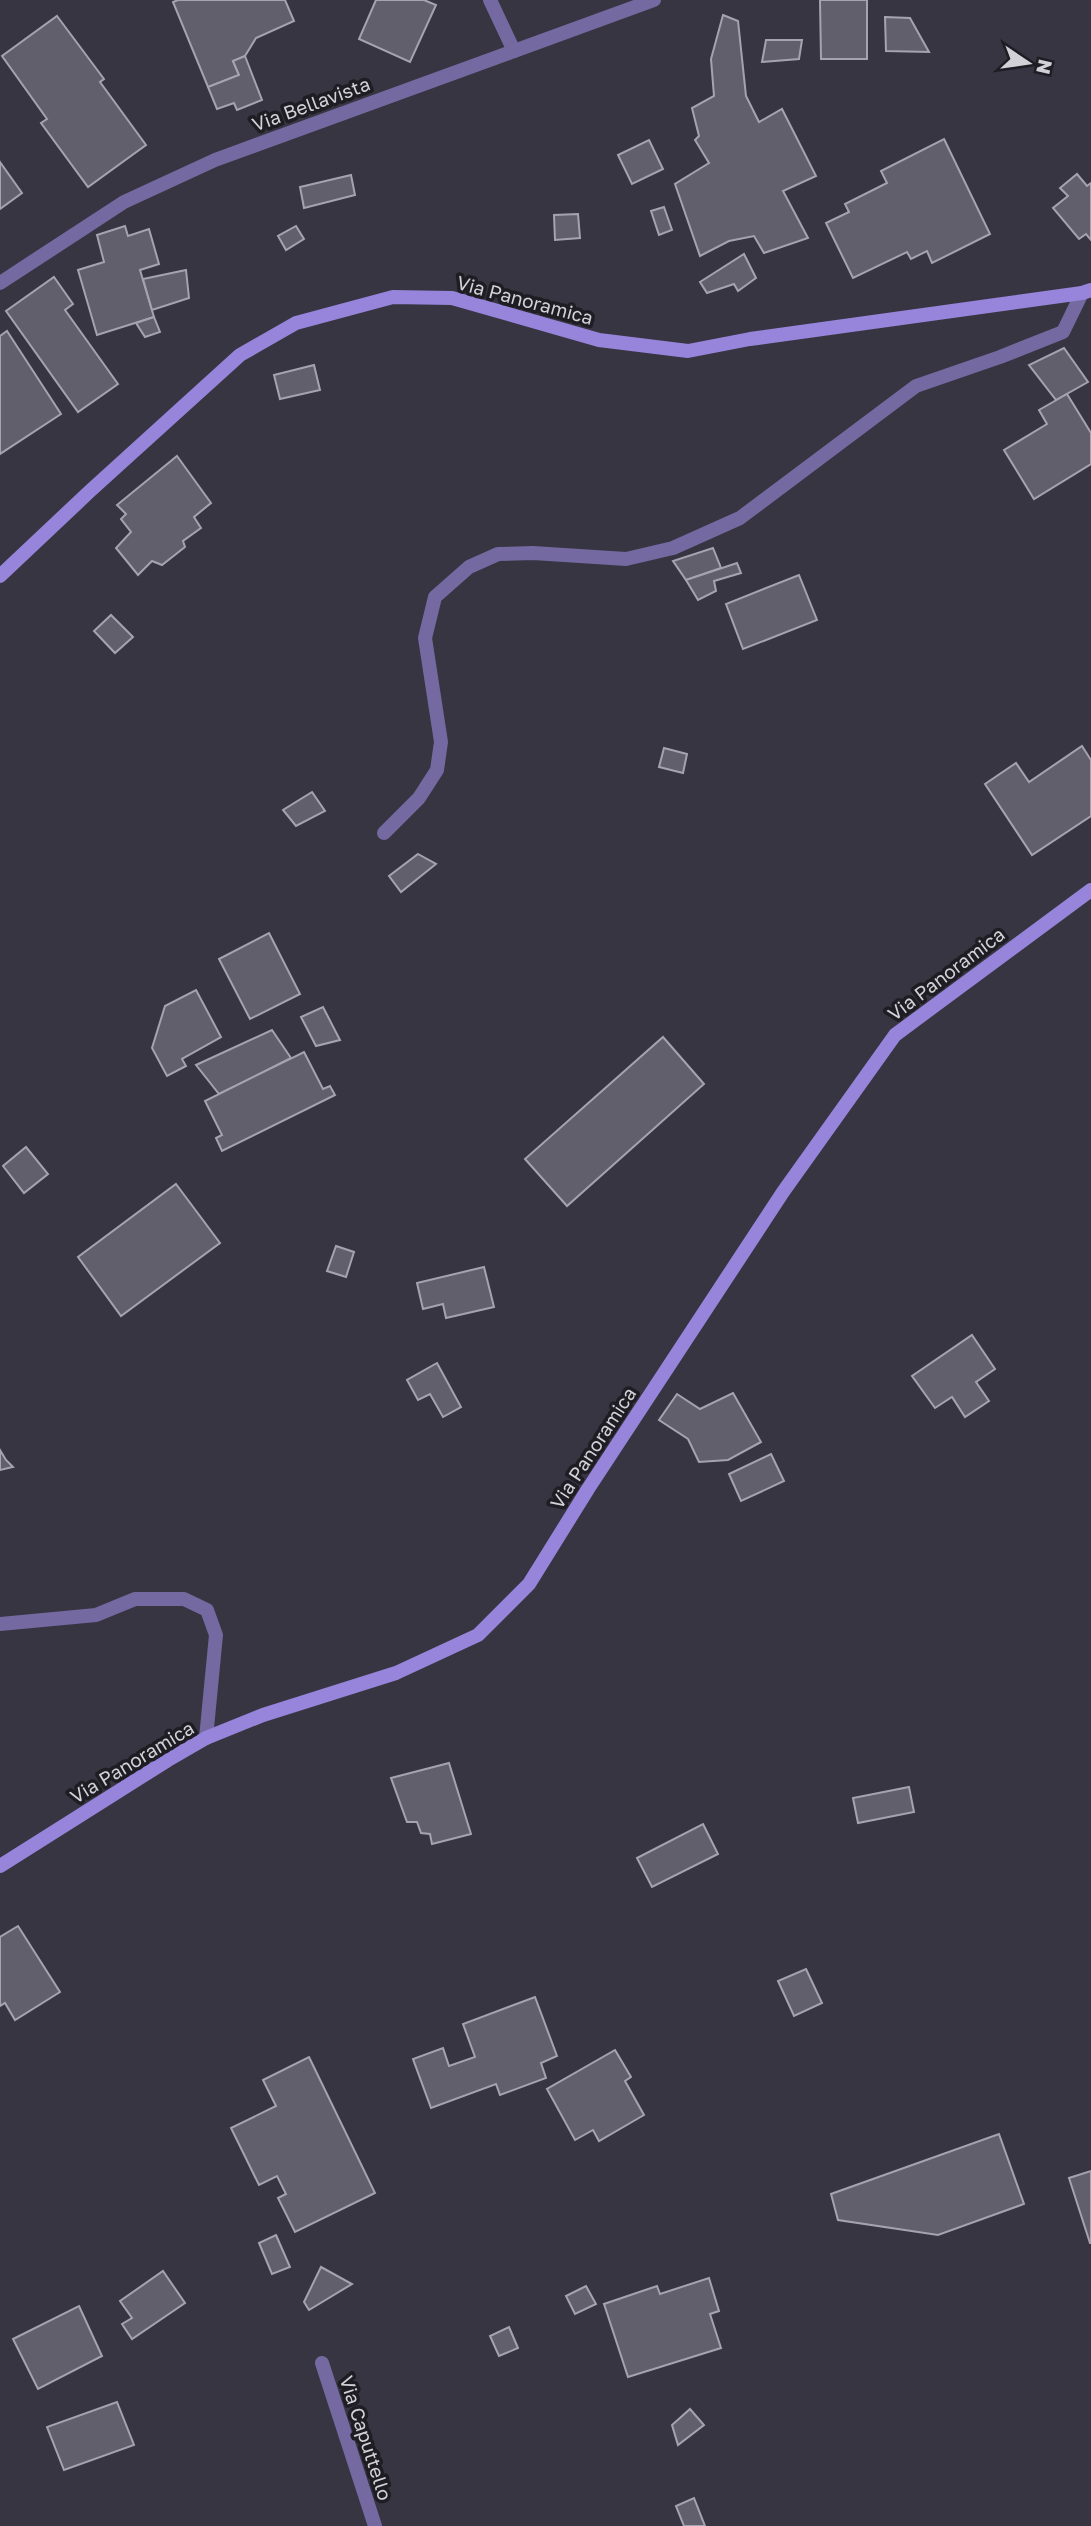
<svg xmlns="http://www.w3.org/2000/svg" width="1091" height="2526" font-family="'Golos Text',sans-serif">
<style>
.building{fill:#615f6c;stroke:#a5a3b1;stroke-width:2}
.lines{fill:none;stroke-linecap:round;stroke-linejoin:round}
.lane{stroke:#7469a0;stroke-width:14}
.street{stroke:#7469a0;stroke-width:14}
.secondary{stroke:#9784db;stroke-width:14}
.labels{text-anchor:middle;stroke-width:7;stroke-linejoin:round;paint-order:stroke}
.street-label{font-size:19px;fill:#d2d1d8;stroke:#1e1d23}
</style>
<rect width="100%" height="100%" fill="#373541"/>
<!-- building -->
<g class="building">
<path d="M 178,0 L 285,0 L 294,21 L 256,38 L 245,56 L 233,61 L 239,75 L 208,87 L 173,2 Z"/>
<path d="M 376,0 L 424,0 L 436,5 L 410,62 L 359,39 Z"/>
<path d="M 820,0 L 867,0 L 867,59 L 821,59 Z"/>
<path d="M 723,15 L 738,21 L 746,96 L 759,122 L 782,109 L 816,176 L 783,191 L 808,238 L 764,253 L 754,236 L 729,241 L 700,256 L 675,184 L 709,163 L 695,140 L 699,136 L 692,108 L 714,96 L 711,59 Z"/>
<path d="M 57,16 L 104,79 L 100,82 L 146,145 L 88,187 L 41,123 L 47,119 L 2,56 Z"/>
<path d="M 885,17 L 910,18 L 929,52 L 886,51 Z"/>
<path d="M 766,40 L 802,40 L 799,59 L 762,62 Z"/>
<path d="M 245,56 L 262,100 L 237,110 L 234,103 L 217,109 L 208,87 L 239,75 L 233,61 Z"/>
<path d="M 944,139 L 990,234 L 932,263 L 927,251 L 911,259 L 907,252 L 853,278 L 826,223 L 849,212 L 845,204 L 887,183 L 881,171 Z"/>
<path d="M 649,140 L 663,169 L 632,184 L 618,155 Z"/>
<path d="M 0,162 L 22,193 L 0,209 Z"/>
<path d="M 1077,174 L 1087,186 L 1091,183 L 1091,240 L 1086,234 L 1079,239 L 1053,208 L 1068,196 L 1060,188 Z"/>
<path d="M 351,175 L 355,195 L 304,208 L 300,187 Z"/>
<path d="M 664,207 L 672,230 L 659,235 L 651,211 Z"/>
<path d="M 578,214 L 580,238 L 555,240 L 554,215 Z"/>
<path d="M 125,226 L 128,236 L 149,229 L 159,264 L 140,270 L 154,317 L 97,335 L 78,270 L 104,262 L 97,235 Z"/>
<path d="M 296,226 L 304,239 L 286,250 L 278,236 Z"/>
<path d="M 744,254 L 756,278 L 738,291 L 734,284 L 707,293 L 700,282 Z"/>
<path d="M 186,270 L 189,298 L 152,310 L 143,279 Z"/>
<path d="M 54,277 L 73,304 L 65,310 L 118,384 L 78,412 L 6,311 Z"/>
<path d="M 154,317 L 160,332 L 145,337 L 136,323 Z"/>
<path d="M 7,331 L 61,414 L 0,454 L 0,336 Z"/>
<path d="M 1064,348 L 1088,382 L 1056,400 L 1029,365 Z"/>
<path d="M 314,365 L 320,390 L 280,399 L 274,375 Z"/>
<path d="M 1067,394 L 1091,433 L 1091,464 L 1034,499 L 1004,450 L 1047,424 L 1039,410 Z"/>
<path d="M 177,456 L 211,503 L 194,517 L 201,528 L 183,541 L 185,547 L 162,565 L 152,561 L 138,575 L 116,548 L 131,532 L 121,519 L 126,514 L 117,505 Z"/>
<path d="M 713,548 L 721,568 L 686,580 L 673,561 Z"/>
<path d="M 737,563 L 741,573 L 714,581 L 716,591 L 698,600 L 686,580 Z"/>
<path d="M 799,575 L 817,620 L 743,649 L 726,604 Z"/>
<path d="M 111,615 L 133,637 L 115,653 L 94,631 Z"/>
<path d="M 1082,746 L 1091,760 L 1091,816 L 1032,855 L 985,784 L 1016,763 L 1029,782 Z"/>
<path d="M 664,748 L 687,754 L 683,773 L 659,767 Z"/>
<path d="M 312,792 L 325,811 L 296,826 L 283,810 Z"/>
<path d="M 418,854 L 436,864 L 401,892 L 389,876 Z"/>
<path d="M 269,933 L 300,994 L 250,1019 L 219,959 Z"/>
<path d="M 196,990 L 221,1037 L 182,1059 L 186,1066 L 167,1076 L 152,1048 L 165,1006 Z"/>
<path d="M 323,1007 L 340,1040 L 316,1046 L 301,1017 Z"/>
<path d="M 272,1030 L 291,1058 L 219,1094 L 196,1065 Z"/>
<path d="M 663,1037 L 704,1084 L 567,1206 L 525,1159 Z"/>
<path d="M 304,1052 L 323,1089 L 330,1086 L 335,1095 L 222,1151 L 216,1138 L 222,1135 L 205,1101 Z"/>
<path d="M 26,1147 L 48,1174 L 24,1193 L 3,1166 Z"/>
<path d="M 176,1184 L 220,1243 L 121,1316 L 78,1257 Z"/>
<path d="M 336,1246 L 354,1252 L 346,1277 L 327,1271 Z"/>
<path d="M 484,1267 L 494,1307 L 446,1318 L 443,1304 L 423,1309 L 417,1283 Z"/>
<path d="M 972,1335 L 995,1369 L 976,1382 L 989,1401 L 965,1417 L 952,1397 L 935,1408 L 912,1376 Z"/>
<path d="M 437,1363 L 461,1407 L 443,1417 L 430,1394 L 418,1400 L 407,1380 Z"/>
<path d="M 733,1393 L 761,1442 L 728,1460 L 699,1462 L 688,1439 L 659,1420 L 677,1394 L 700,1409 Z"/>
<path d="M 0,1450 L 6,1460 L 13,1467 L 0,1470 Z"/>
<path d="M 771,1454 L 784,1481 L 741,1501 L 729,1474 Z"/>
<path d="M 449,1763 L 471,1834 L 432,1844 L 430,1834 L 421,1833 L 417,1822 L 407,1822 L 391,1778 Z"/>
<path d="M 909,1787 L 914,1812 L 858,1823 L 853,1798 Z"/>
<path d="M 703,1824 L 718,1854 L 652,1887 L 637,1858 Z"/>
<path d="M 18,1926 L 60,1992 L 15,2020 L 5,2003 L 0,2006 L 0,1937 Z"/>
<path d="M 806,1969 L 822,2003 L 794,2016 L 778,1981 Z"/>
<path d="M 535,1997 L 557,2056 L 541,2063 L 546,2078 L 500,2095 L 496,2084 L 431,2108 L 413,2059 L 443,2048 L 449,2066 L 475,2057 L 463,2024 Z"/>
<path d="M 615,2050 L 631,2077 L 625,2081 L 644,2115 L 599,2141 L 593,2130 L 575,2140 L 547,2089 Z"/>
<path d="M 309,2057 L 375,2193 L 295,2232 L 278,2198 L 286,2194 L 277,2176 L 259,2185 L 231,2128 L 276,2106 L 263,2080 Z"/>
<path d="M 999,2134 L 1024,2204 L 938,2235 L 838,2220 L 831,2194 Z"/>
<path d="M 1091,2171 L 1091,2243 L 1090,2243 L 1069,2178 Z"/>
<path d="M 276,2235 L 290,2267 L 272,2274 L 259,2243 Z"/>
<path d="M 321,2267 L 352,2284 L 309,2310 L 304,2302 Z"/>
<path d="M 163,2271 L 185,2303 L 132,2339 L 122,2324 L 132,2318 L 120,2301 Z"/>
<path d="M 709,2278 L 719,2311 L 710,2314 L 721,2348 L 628,2377 L 604,2304 L 657,2286 L 660,2294 Z"/>
<path d="M 586,2286 L 596,2304 L 575,2314 L 566,2296 Z"/>
<path d="M 79,2306 L 102,2356 L 38,2389 L 13,2339 Z"/>
<path d="M 509,2327 L 518,2348 L 499,2356 L 490,2336 Z"/>
<path d="M 117,2402 L 134,2445 L 64,2470 L 47,2427 Z"/>
<path d="M 690,2409 L 704,2425 L 678,2445 L 672,2425 Z"/>
<path d="M 694,2498 L 705,2526 L 684,2526 L 676,2506 Z"/>
</g>
<g class="lines">
<!-- lane -->
<g class="lane">
<path d="M 384,833 L 419,798 L 437,770 L 441,742 L 425,638 L 435,597 L 469,567 L 498,554 L 533,553 L 626,559 L 673,548 L 740,518 L 916,386 L 1000,357 L 1063,332 L 1082,293"/>
<path d="M 0,1624 L 96,1615 L 135,1599 L 184,1599 L 207,1610 L 216,1635 L 206,1738"/>
</g>
<!-- street -->
<g class="street">
<path d="M 490,0 L 514,51"/>
<path d="M 0,283 L 124,202 L 215,160 L 654,0"/>
<path d="M 322,2363 L 375,2526"/>
</g>
<!-- secondary -->
<g class="secondary">
<path d="M 0,576 L 90,491 L 240,355 L 296,323 L 393,297 L 452,298 L 599,340 L 688,351 L 750,339 L 1082,293 L 1091,290"/>
<path d="M 0,1866 L 168,1760 L 206,1738 L 263,1715 L 396,1673 L 478,1635 L 529,1584 L 588,1489 L 783,1192 L 895,1035 L 1091,890"/>
</g>
</g>
<g class="labels">
<!-- street labels -->
<g class="street-label">
<text transform="translate(311 104) rotate(-20)" y="7">Via Bellavista</text>
<text transform="translate(525 300) rotate(15)" y="7">Via Panoramica</text>
<text transform="translate(946 974) rotate(-37)" y="7">Via Panoramica</text>
<text transform="translate(593 1448) rotate(-57)" y="7">Via Panoramica</text>
<text transform="translate(132 1762) rotate(-31)" y="7">Via Panoramica</text>
<text transform="translate(366 2438) rotate(72)" y="7">Via Caputtello</text>
</g>
</g>
<!-- north arrow -->
<g transform="translate(1028 63) rotate(103)" stroke="#1e1d23" stroke-width="5" paint-order="stroke">
<path d="M0-5L12 26L0 18L-12 26Z" fill="#d2d1d8"/>
<text y="-10" font-size="19" font-weight="bold" text-anchor="middle" fill="#d2d1d8">N</text>
</g>
</svg>
